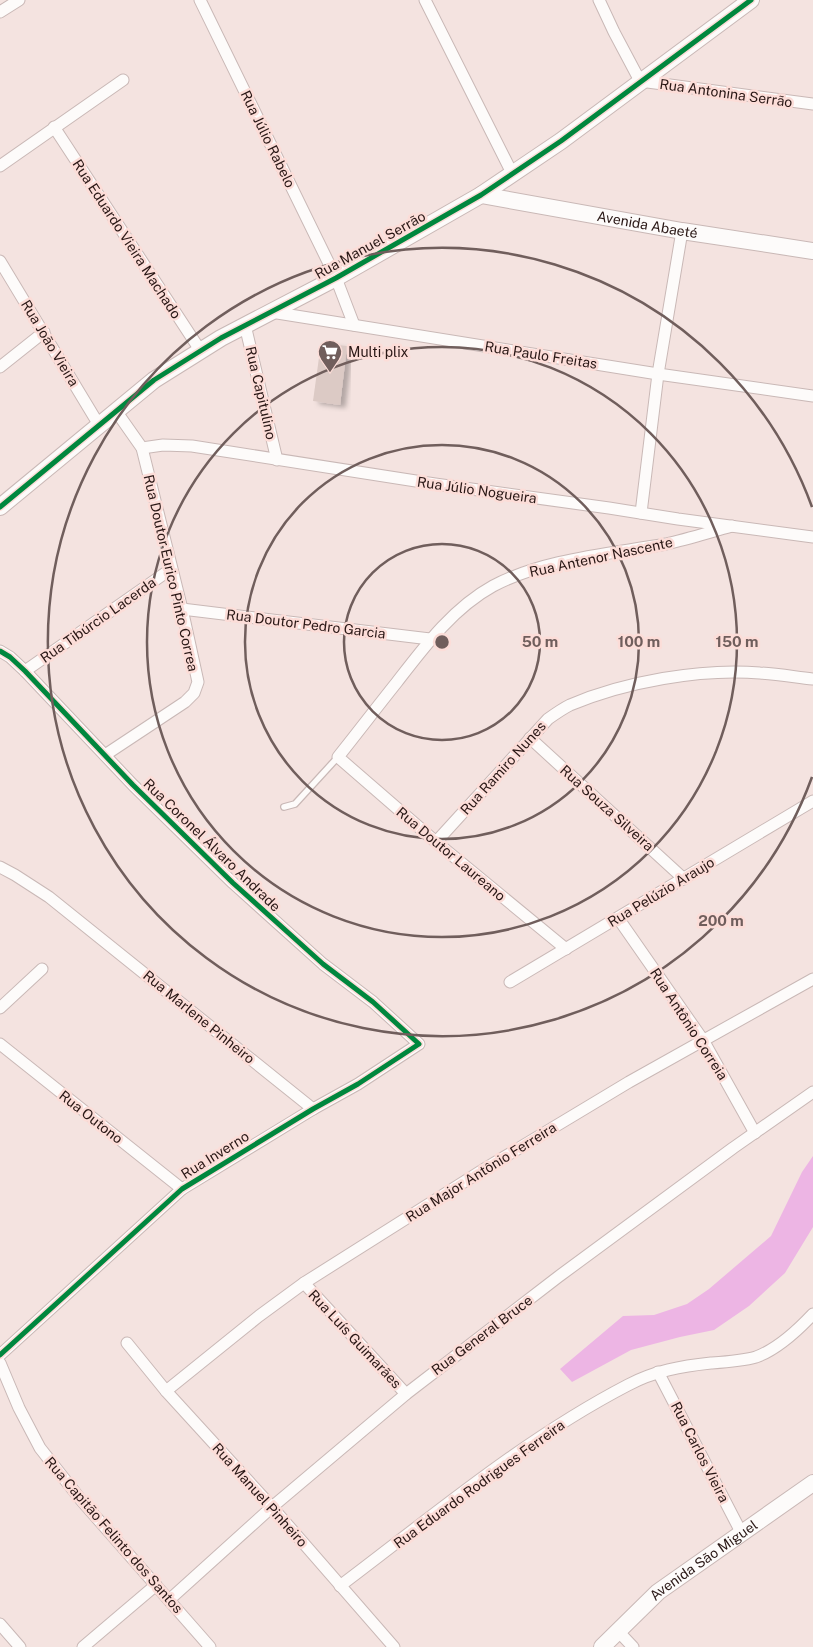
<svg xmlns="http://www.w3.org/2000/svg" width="813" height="1647" font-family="'Public Sans',sans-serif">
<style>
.green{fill:#edb5e4}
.building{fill:#dccac5;filter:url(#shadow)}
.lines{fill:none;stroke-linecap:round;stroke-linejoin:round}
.lane-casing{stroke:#c9b8b6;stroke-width:8}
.street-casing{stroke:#c9b8b6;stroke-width:13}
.secondary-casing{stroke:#c9b8b6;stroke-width:18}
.lane{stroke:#fdfbfa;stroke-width:5.5}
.street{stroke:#fdfbfa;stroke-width:11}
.secondary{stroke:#fdfbfa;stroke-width:16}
.cycleway-casing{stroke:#fcddd8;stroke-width:8}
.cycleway{stroke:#00873e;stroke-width:5}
.ring{fill:none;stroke:#705e5c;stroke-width:2.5}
.labels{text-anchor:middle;stroke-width:5;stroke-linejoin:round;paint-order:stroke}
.street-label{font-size:14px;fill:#291715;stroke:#fcddd8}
.poi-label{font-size:14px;fill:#291715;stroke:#fcddd8;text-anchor:start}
.centre{fill:#705e5c;stroke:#fcddd8;stroke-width:2.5}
.ring-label{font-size:15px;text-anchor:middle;font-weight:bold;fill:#705e5c;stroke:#fcddd8;stroke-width:5;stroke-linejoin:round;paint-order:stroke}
</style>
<defs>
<filter id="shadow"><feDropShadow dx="5.5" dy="3" stdDeviation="2.5" flood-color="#0004"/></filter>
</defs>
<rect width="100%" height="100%" fill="#f4e3e0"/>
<!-- green -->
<path class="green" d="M 813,1156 L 813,1227 L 785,1273 L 749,1306 L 714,1330 L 680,1337 L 631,1350 L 572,1382 L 560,1369 L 623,1316 L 654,1315 L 687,1304 L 709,1289 L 771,1236 L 802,1172 Z"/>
<!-- building -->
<path class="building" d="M 321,343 L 347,346 L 340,405 L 313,401 Z"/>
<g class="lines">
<!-- lane casing -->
<g class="lane-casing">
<path id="lane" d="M 284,807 L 295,804 L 338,757"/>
</g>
<!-- street casing -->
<g class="street-casing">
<g id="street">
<path d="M 200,0 L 336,278 L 354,325"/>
<path d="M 425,0 L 513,175"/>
<path d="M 599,0 L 614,32 L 640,81 L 813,104"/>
<path d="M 0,12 L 19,0"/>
<path d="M 54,127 L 200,350"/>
<path d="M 0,166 L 123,80"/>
<path d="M 0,261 L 99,425"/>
<path d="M 271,312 L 658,374 L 813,396"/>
<path d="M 245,325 L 277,460"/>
<path d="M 0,367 L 44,332"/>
<path d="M 142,448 L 163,445 L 192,446 L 435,484 L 609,508 L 678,519 L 813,537"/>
<path d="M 641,513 L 658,374 L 682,231"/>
<path d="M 182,609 L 430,639"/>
<path d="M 0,651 L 10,657 L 25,671 L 133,785 L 233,883 L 323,964 L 373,1002 L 419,1044 L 358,1084 L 313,1109 L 182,1189 L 0,1355"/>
<path d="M 25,671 L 171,569"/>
<path d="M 530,738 L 684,879"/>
<path d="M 105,755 L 185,702 L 194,693 L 198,682 L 182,609 L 142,448 L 116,411"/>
<path d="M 436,842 L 548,719 C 555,714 562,709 570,705 C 624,682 701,668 760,673 C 778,674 795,677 813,679"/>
<path d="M 0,867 L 15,875 L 49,897 L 313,1109"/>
<path d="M 618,918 L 703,1040 L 755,1133"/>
<path d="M 566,949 L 436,842 L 338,757 C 358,732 377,707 397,682 C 424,647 453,608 493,586 C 544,559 610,554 666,544 C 688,539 710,532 732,526"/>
<path d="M 510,982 L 813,801"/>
<path d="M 0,1008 L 42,969"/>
<path d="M 0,1044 L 182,1189"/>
<path d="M 304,1283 L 406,1394"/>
<path d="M 127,1343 L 166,1391 L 272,1507 L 394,1647"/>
<path d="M 0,1363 L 19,1408 L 40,1448 L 81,1500 L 210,1647"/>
<path d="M 658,1372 L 741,1532"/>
<path d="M 166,1391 L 259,1316 L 304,1283 L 486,1168 L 629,1082 L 813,979"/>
<path d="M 340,1586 C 433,1516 524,1439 628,1385 C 654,1371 682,1366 711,1363 C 726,1362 742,1361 756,1357 C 778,1349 797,1331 813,1314"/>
<path d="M 169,1600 L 272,1507 L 406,1394 L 558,1277 L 733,1148 L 813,1092"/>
<path d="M 0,1624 L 20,1647"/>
<path d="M 617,1630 L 633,1647"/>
<path d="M 83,1647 L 156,1585"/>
</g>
</g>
<!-- secondary casing -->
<g class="secondary-casing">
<g id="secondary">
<path id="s1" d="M 481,195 L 682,231 L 813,251"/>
<path d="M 0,507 L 154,380 L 221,338 L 336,278 L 481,195 L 561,141 L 751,0"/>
<path id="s2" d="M 602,1647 L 658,1592 L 813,1483"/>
</g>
</g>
<!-- lane -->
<use href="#lane" class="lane"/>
<!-- street -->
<use href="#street" class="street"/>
<!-- secondary -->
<use href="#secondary" class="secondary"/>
<!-- cycleway casing -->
<g class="cycleway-casing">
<g id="cycleway">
<path d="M 0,507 L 154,380 L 221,338 L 336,278 L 481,195 L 561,141 L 751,0"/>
<path d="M 0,651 L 10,657 L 25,671 L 133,785 L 233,883 L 323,964 L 373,1002 L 419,1044 L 358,1084 L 313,1109 L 182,1189 L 0,1355"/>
</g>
</g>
<!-- cycleway -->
<use href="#cycleway" class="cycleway"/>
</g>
<!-- distance rings -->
<g class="ring">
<circle cx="442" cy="642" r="98"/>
<circle cx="442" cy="642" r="197"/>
<circle cx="442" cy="642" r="295"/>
<path d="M812 777A394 394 0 1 1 812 507"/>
</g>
<!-- icons -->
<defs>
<g id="supermarket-pin" transform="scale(1.25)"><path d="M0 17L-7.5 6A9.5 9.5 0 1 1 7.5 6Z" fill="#705e5c" stroke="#fcddd8"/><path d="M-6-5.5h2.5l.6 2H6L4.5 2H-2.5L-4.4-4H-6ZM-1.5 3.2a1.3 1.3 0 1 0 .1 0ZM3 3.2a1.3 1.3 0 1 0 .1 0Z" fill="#fff"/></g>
</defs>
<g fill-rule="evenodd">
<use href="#supermarket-pin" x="330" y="352"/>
</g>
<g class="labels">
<!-- street labels -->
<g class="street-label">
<text transform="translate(726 93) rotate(8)" y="5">Rua Antonina Serrão</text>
<text transform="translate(268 139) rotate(64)" y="5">Rua Júlio Rabelo</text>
<text dy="5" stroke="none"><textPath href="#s1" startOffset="169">Avenida Abaeté</textPath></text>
<text transform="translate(127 239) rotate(57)" y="5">Rua Eduardo Vieira Machado</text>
<text transform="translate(370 245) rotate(-29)" y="5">Rua Manuel Serrão</text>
<text transform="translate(50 343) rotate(59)" y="5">Rua João Vieira</text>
<text transform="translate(541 355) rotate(9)" y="5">Rua Paulo Freitas</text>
<text transform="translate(261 393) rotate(77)" y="5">Rua Capitulino</text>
<text transform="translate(477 490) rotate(8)" y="5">Rua Júlio Nogueira</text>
<text transform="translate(601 557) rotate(-12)" y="5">Rua Antenor Nascente</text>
<text transform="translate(171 573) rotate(77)" y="5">Rua Doutor Eurico Pinto Correa</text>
<text transform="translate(98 620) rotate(-35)" y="5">Rua Tibúrcio Lacerda</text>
<text transform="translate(306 624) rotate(7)" y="5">Rua Doutor Pedro Garcia</text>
<text transform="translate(503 768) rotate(-48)" y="5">Rua Ramiro Nunes</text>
<text transform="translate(607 808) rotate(42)" y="5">Rua Souza Silveira</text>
<text transform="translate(212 845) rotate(44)" y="5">Rua Coronel Álvaro Andrade</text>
<text transform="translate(451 854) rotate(40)" y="5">Rua Doutor Laureano</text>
<text transform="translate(661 892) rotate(-31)" y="5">Rua Pelúzio Araujo</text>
<text transform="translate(199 1017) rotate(39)" y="5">Rua Marlene Pinheiro</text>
<text transform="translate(689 1024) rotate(57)" y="5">Rua Antônio Correia</text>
<text transform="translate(91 1117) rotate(38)" y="5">Rua Outono</text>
<text transform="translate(215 1155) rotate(-32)" y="5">Rua Inverno</text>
<text transform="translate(481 1172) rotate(-32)" y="5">Rua Major Antônio Ferreira</text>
<text transform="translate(482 1335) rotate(-37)" y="5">Rua General Bruce</text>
<text transform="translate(355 1339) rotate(47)" y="5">Rua Luís Guimarães</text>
<text transform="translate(700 1452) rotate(63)" y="5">Rua Carlos Vieira</text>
<text transform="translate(479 1484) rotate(-36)" y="5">Rua Eduardo Rodrigues Ferreira</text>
<text transform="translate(260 1495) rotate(48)" y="5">Rua Manuel Pinheiro</text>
<text transform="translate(114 1535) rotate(49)" y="5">Rua Capitão Felinto dos Santos</text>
<text dy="5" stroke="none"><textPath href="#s2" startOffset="134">Avenida São Miguel</textPath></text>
</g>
<!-- poi labels -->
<g class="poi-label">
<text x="348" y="357">Multi plix</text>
</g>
</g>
<circle cx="442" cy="642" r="8" class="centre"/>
<g class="ring-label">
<text x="540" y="647">50 m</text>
<text x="639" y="647">100 m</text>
<text x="737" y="647">150 m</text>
<text x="721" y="926">200 m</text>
</g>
</svg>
